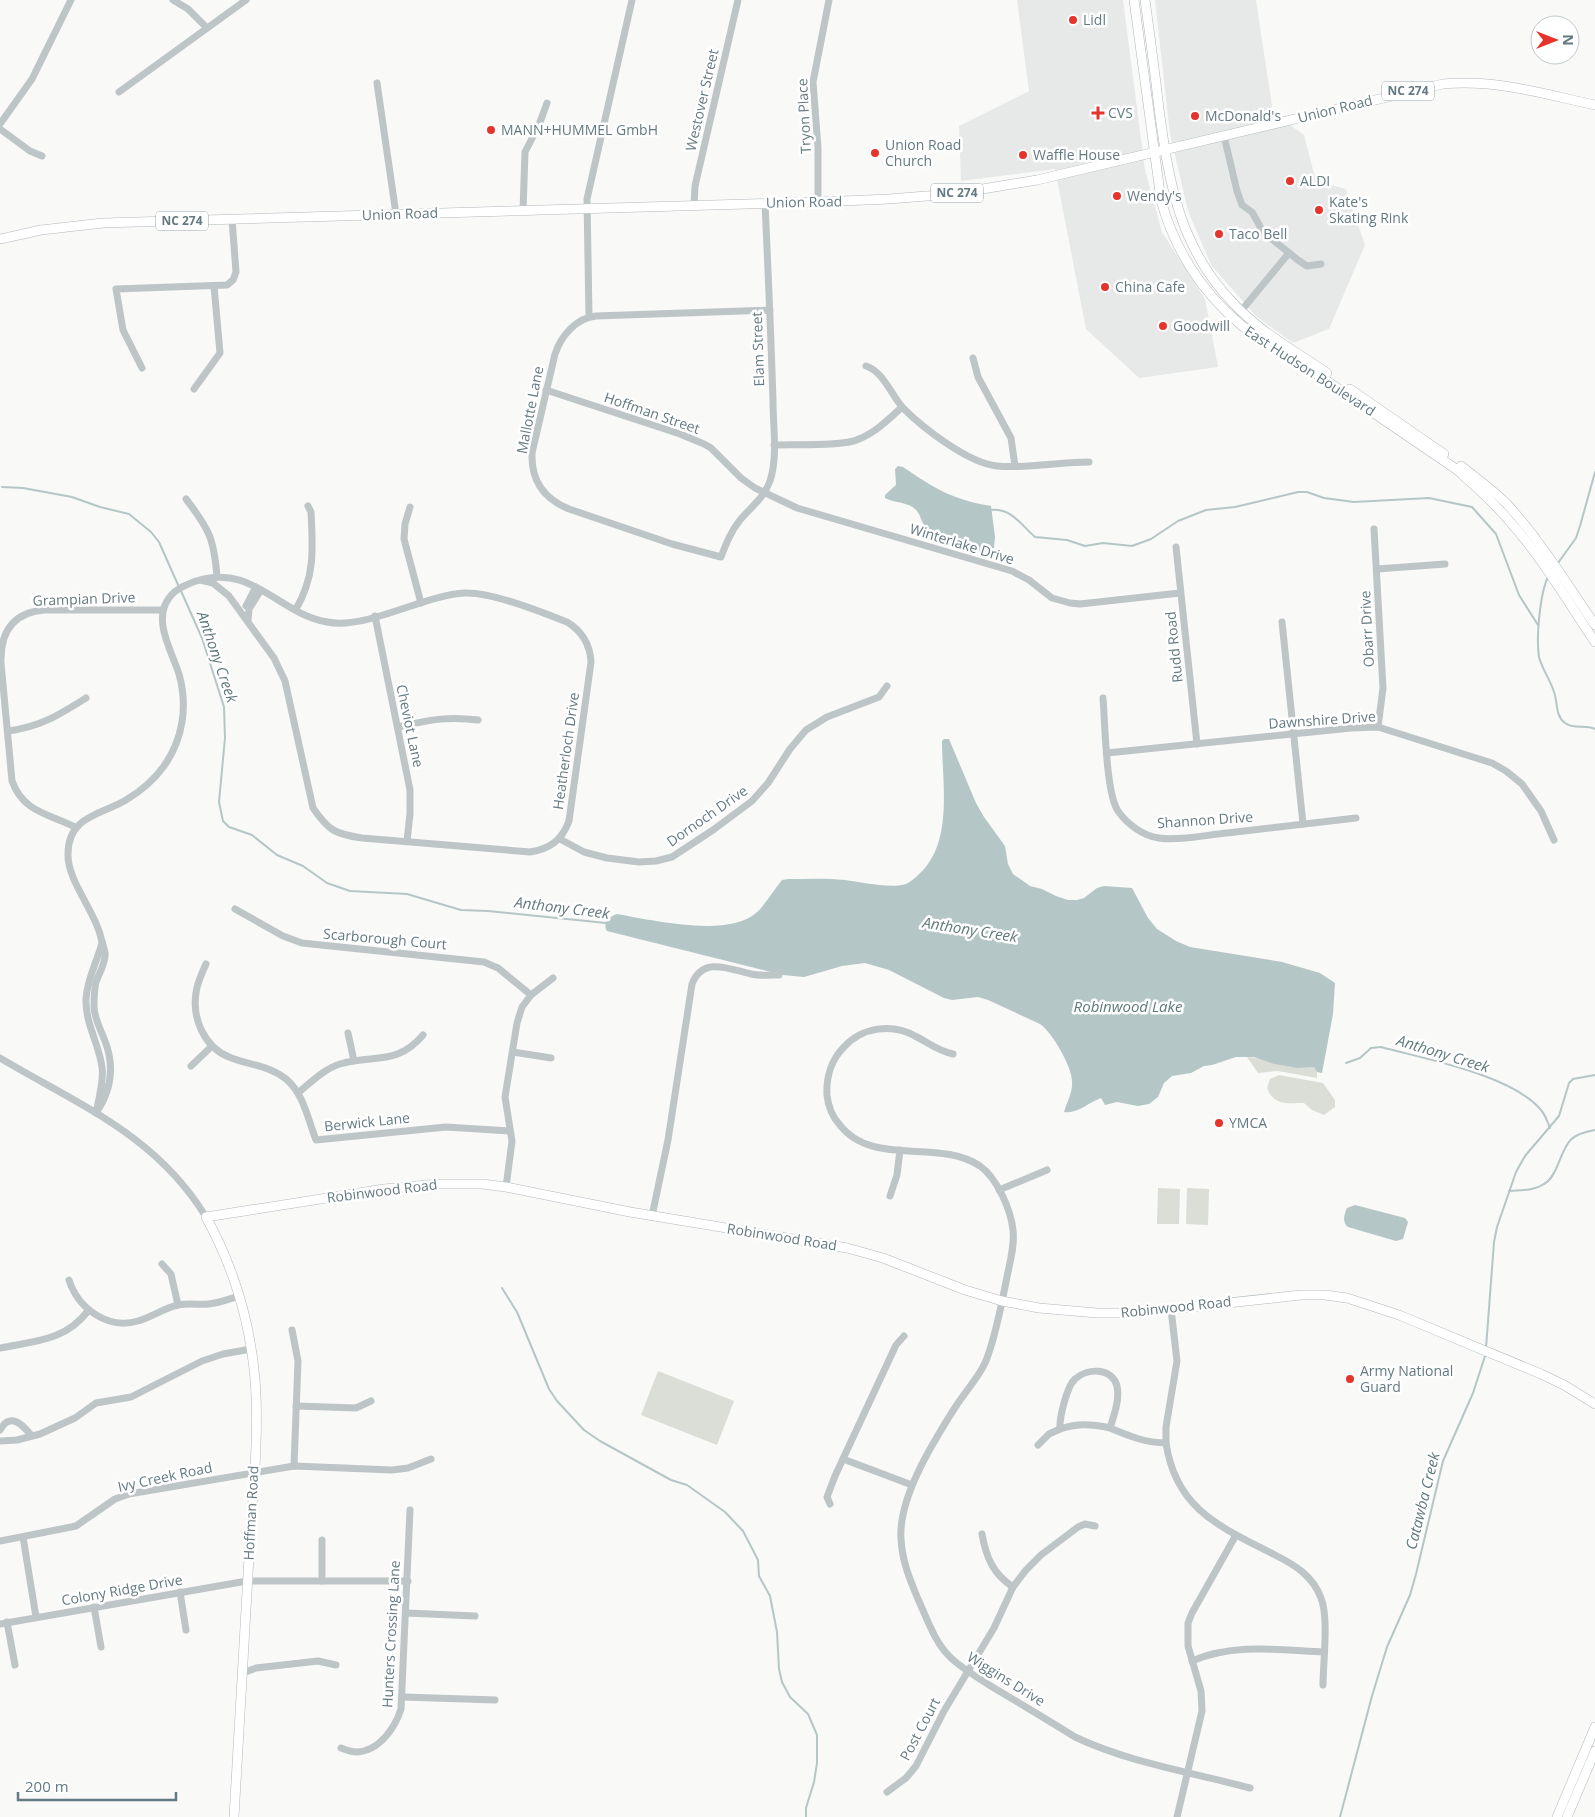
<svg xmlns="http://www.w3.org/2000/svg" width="1595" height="1817" font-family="'Open Sans',sans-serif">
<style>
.built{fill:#e7e9e8}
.green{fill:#daded6}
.water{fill:#b5c6c7}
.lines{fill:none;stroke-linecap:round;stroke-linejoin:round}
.stream{stroke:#b5c6c7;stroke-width:2}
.major-casing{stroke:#b1b9bc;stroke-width:10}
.minor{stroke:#bdc5c7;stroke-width:7}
.major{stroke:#fff;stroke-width:9}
.poi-dot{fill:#e5342b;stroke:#fff;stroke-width:2}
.labels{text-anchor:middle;stroke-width:5;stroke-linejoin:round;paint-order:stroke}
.shield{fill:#fff;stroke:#92a2a8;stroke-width:1}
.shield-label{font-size:12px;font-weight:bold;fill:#647a82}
.poi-label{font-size:14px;fill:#647a82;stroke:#fff;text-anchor:start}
.street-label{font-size:14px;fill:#647a82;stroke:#fff}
.water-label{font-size:15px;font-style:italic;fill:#5f797c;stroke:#fff}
</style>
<rect width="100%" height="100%" fill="#f9f9f7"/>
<!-- built -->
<g class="built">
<path d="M 1017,0 L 1123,0 L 1145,170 L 1162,232 L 1205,299 L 1218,367 L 1139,378 L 1086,329 L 1055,169 L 961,181 L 959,126 L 1029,91 Z"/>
<path d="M 1155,0 L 1256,0 L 1273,113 L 1304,135 L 1316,181 L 1346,189 L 1365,245 L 1329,329 L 1293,343 L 1256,316 L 1211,265 L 1188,211 L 1170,134 Z"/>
</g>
<!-- green -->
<g class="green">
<path d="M 1247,1057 C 1257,1057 1265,1061 1274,1063 C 1287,1067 1300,1068 1314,1067 L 1317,1072 L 1317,1078 L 1278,1071 L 1258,1073 Z"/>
<path d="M 1279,1075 L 1323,1083 L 1335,1100 L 1335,1107 L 1324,1115 L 1312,1110 L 1304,1103 C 1288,1103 1274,1106 1267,1088 L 1270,1079 Z"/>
<path d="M 1158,1188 L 1180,1189 L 1179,1224 L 1157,1224 Z"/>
<path d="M 1187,1188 L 1209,1189 L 1208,1225 L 1186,1224 Z"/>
<path d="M 658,1371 L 734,1401 L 717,1445 L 641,1415 Z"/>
</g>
<!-- water -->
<g class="water">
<path d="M 898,466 L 903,467 C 934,488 953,500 991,506 L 995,537 L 993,559 L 991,559 C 979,553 969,544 957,539 C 947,534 935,534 926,529 C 923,524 921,519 919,514 C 912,501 896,504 885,498 L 885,495 L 896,485 L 895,469 Z"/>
<path d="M 944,739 L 949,739 L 976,803 L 984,817 L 1005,846 L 1008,864 L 1013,874 L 1030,886 L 1042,889 L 1056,896 L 1068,900 L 1077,900 L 1084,898 L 1097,888 L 1104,886 L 1132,888 L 1148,918 L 1157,929 L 1176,941 L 1190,947 L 1282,962 L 1320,973 L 1335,983 L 1333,1014 L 1322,1073 L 1317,1072 L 1314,1067 L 1298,1068 L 1274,1064 L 1254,1057 L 1236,1057 L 1212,1065 L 1204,1066 L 1191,1073 L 1172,1076 L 1164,1083 L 1158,1097 L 1149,1104 L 1138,1106 L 1117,1102 L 1105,1105 L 1101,1098 C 1089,1102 1078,1114 1064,1112 C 1067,1102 1073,1092 1072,1081 C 1072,1067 1052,1032 1040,1024 L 988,1000 L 978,997 L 952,1000 L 944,998 L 889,970 L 865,963 L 842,966 L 804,977 L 783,975 L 607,931 C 602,923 610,916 617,914 C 651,920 728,938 756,913 C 766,904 773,891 782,880 L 788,879 C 807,879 826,878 845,880 C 861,882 891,889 906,884 C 910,882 915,878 918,875 C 954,844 942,783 942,741 Z"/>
<path d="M 1355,1205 L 1405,1218 L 1408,1222 L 1403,1239 L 1396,1241 L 1348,1227 C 1342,1223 1344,1214 1347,1208 Z"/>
</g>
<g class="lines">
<!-- stream -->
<g class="stream">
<path d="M 2,487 L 23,488 L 72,497 L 100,507 L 129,514 L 151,532 L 159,542 L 179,587"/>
<path d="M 991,510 C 1012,508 1021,525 1035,537 L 1067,540 L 1085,546 L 1103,543 L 1132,546 L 1151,539 L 1178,521 L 1206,510 L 1235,507 L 1298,492 L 1307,492 L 1324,498 L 1354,502 L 1429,498 L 1472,507 L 1496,534 L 1519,595 L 1538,625"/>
<path d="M 1558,563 L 1576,538 L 1580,526 L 1595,472"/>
<path d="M 1548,577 C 1540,593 1536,638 1539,657 C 1542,669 1550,679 1554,692 C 1558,702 1555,716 1565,723 C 1574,730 1586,724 1595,729"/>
<path d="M 181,591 L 202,638 L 224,707 L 225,738 L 219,802 L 223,821 L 229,827 L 252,835 L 277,855 L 303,866 L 327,883 L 350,891 L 407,894 L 461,910 L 488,911 L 606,923"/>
<path d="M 1346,1063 L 1360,1058 L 1371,1048 L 1381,1047 C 1425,1059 1512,1075 1541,1110 C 1546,1116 1547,1121 1550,1128"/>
<path d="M 1509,1191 C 1521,1190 1534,1191 1544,1184 C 1550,1181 1553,1175 1556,1169 C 1567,1144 1566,1135 1595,1130"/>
<path d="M 502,1288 L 517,1312 L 549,1389 L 557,1401 L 584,1430 L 600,1441 L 671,1480 L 687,1485 L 725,1512 L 743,1531 L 758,1560 L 759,1576 L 770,1596 L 777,1632 L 779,1669 L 782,1682 L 790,1697 L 808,1714 L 817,1735 L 817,1763 L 814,1782 L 806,1808 L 806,1817"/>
<path d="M 1486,1348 L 1494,1242 L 1497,1227 L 1516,1172 L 1525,1156 L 1559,1116 L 1569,1083 L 1573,1079 L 1595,1075"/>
<path d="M 1340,1817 L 1372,1696 L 1387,1647 L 1410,1595 L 1416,1574 L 1443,1461 L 1473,1393 L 1486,1353"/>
</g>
<!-- major casing -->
<g class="major-casing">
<g id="major">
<path d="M 1134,0 L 1161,200 C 1176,256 1211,306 1260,339 C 1279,352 1300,362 1318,375 C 1364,406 1410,438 1456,469 C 1475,486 1495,503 1511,523 C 1543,559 1568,602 1595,642"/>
<path d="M 1145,0 C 1150,36 1155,73 1159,109 C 1169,182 1179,247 1233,303 C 1260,332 1295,351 1327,373"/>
<path d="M 0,239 L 41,230 L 103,223 L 818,202 L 889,199 L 952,194 L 1037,180 L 1443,84 C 1496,79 1544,94 1595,105"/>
<path d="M 1350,389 L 1444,454"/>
<path d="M 1461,466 C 1476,478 1492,489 1506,503 C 1540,540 1567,584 1595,625"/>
<path d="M 234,1817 C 239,1736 243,1656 248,1575 C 251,1512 260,1441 255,1379 C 250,1322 233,1266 206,1217 L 384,1189 L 438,1184 L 482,1184 L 506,1187 L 630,1212 L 847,1248 L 883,1258 L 965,1290 L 1002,1301 L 1039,1308 L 1097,1313 L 1120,1313 L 1163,1310 L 1301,1295 L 1325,1295 L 1347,1298 L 1399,1315 L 1541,1374 L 1564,1385 L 1595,1404"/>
<path d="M 1557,1817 L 1595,1727"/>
<path d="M 1567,1817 L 1595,1751"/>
</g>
</g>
<!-- minor -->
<g class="minor">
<path d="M 173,0 L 188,9 L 207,28"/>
<path d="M 377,83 L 396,214"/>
<path d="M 119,92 L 246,0"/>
<path d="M 0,124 L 32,79 L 71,0"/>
<path d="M 0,129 L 30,151 L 42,156"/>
<path d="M 1224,136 L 1237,191 L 1242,205 L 1252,212 L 1263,232 L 1298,260 L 1307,266 L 1321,264"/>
<path d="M 818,202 L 818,148 L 813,82 L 829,0"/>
<path d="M 765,203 C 768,269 771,335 773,401 C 773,427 778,457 770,481 C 764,498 751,507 740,520 C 731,531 726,544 721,557 L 672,544 L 569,509 C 544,499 531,480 532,453 L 555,354 C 561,336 576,318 596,316 L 770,310"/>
<path d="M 694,205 L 695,186 L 738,0"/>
<path d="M 523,211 L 525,152 L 539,125 L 547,103"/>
<path d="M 1241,311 L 1289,253"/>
<path d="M 589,316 L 587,199 L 632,0"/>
<path d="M 973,358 L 978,377 L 1011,438 L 1015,466"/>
<path d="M 866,366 C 884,372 891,395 903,408 C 923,428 968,463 997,466 C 1025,469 1060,462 1089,462"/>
<path d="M 142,368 L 123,330 L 116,289 L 227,285 L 233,280 L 236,272 L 232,219"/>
<path d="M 194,389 L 220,353 L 214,286"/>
<path d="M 546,390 L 680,434 L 704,444 L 711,448 L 741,478 L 755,488 L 797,508 L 1012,571 L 1029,580 L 1052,598 L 1070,603 L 1080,604 L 1180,593"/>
<path d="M 774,445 C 794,444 842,447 859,439 C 876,432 889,419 902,407"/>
<path d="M 186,499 C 209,529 214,538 217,577"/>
<path d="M 410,507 L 405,524 L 404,539 L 421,603"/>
<path d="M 1374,529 L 1383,688 L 1378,727"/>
<path d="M 1176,547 L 1197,744"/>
<path d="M 1377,569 L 1445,564"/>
<path d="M 246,606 L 256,587"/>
<path d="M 296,609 C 315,577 313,549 311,512 L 308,506"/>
<path d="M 375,616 L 410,790 L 410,814 L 407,841"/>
<path d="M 248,620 L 249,609 L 261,590"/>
<path d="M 1282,622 L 1303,824"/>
<path d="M 1103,698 C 1105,722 1106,794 1118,811 C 1127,824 1143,836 1159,838 C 1179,841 1206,835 1227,833 C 1270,828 1313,823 1356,818"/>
<path d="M 398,727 C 428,720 448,716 478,720"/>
<path d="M 8,731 C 40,727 59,715 86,698"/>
<path d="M 1107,753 L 1351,728 L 1378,727 L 1492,763 L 1506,771 L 1522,784 L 1541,811 L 1554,840"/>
<path d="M 75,827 C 49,814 23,812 12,781 L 1,663 C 0,632 13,612 45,610 L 163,610"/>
<path d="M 560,839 L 584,852 L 607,858 L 639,862 L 656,861 L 672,857 L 713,830 L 752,801 L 768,783 L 790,749 L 806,730 L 827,717 L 879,697 L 887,686"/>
<path d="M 235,909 L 283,936 L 302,943 L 484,962 L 498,968 L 531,995"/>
<path d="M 206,964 C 202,973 197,983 196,993 C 192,1018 204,1047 229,1057 C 248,1065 269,1065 286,1079 C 304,1094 308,1120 316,1140 L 446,1127 L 510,1131"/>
<path d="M 348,1033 L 354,1061"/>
<path d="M 513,1052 L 551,1058"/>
<path d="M 953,1054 C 938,1051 929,1043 915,1036 C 892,1023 862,1027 844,1047 C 831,1060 826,1078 827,1095 C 828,1105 832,1116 839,1124 C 872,1168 938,1138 980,1166 C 997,1178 1011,1210 1013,1230 C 1015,1247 1009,1265 1006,1282 C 1001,1306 995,1340 985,1363 C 978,1378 965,1392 956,1406 C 934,1441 898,1497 901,1539 C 902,1561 910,1580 918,1599 C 927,1619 935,1643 951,1658 C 964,1670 980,1679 994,1688 C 1021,1704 1048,1720 1075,1737 C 1130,1763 1191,1772 1250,1788"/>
<path d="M 0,1058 C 79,1105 156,1135 206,1217"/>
<path d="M 191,1066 L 212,1046"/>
<path d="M 298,1093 C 311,1082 324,1069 340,1064 C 373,1054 397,1066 423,1035"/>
<path d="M 97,1109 C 99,1096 104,1081 102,1067 C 99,1044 85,1023 86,999 C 87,979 97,962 102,943"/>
<path d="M 96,1113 C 111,1091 115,1067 105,1041 C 101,1030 95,1020 94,1008 C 94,1000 94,990 96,982 C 99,973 106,963 105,953 C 104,947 101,939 100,934 C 93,909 67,879 68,854 C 68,816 101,815 126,800 C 141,791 154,780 164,766 C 183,739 188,706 179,674 C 172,652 154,623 167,601 C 173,590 185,585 196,581 C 253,563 277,613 327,622 C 367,630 423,595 465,593 C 492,592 541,612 567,622 C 582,631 590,644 591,662 L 569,821 C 562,840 550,849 530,852 L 362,838 C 335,834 329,831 313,808 L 285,681 L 274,658 L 229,596 L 213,583 L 200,580"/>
<path d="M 506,1187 L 512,1141 L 505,1097 L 517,1023 L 522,1007 L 531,995 L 553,978"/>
<path d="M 999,1190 L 1047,1170"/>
<path d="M 890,1196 L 897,1175 L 900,1150"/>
<path d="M 652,1216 L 668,1140 L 692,984 C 703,956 729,969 751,974 C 760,976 770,975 779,975"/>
<path d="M 162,1264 L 171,1274 L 178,1305"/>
<path d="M 69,1280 C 78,1308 107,1330 138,1321 C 152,1317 164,1308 178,1305 C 188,1303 199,1305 209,1304 C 219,1303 229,1299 239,1296"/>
<path d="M 292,1330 L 298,1361 L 294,1466"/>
<path d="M 0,1348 C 35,1341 65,1341 88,1311"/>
<path d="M 296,1406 L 356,1408 L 371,1401"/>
<path d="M 1110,1428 C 1092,1424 1078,1423 1060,1429 C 1059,1418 1067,1386 1075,1379 C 1087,1368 1112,1367 1117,1386 C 1120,1399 1114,1415 1110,1428 C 1129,1436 1146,1443 1166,1443 L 1166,1427 L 1177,1361 L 1171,1309"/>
<path d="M 0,1430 C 10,1412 22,1424 31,1435"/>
<path d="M 0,1441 L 17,1440 L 40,1434 L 75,1418 L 96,1403 L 131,1397 L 202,1361 L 223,1354 L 251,1349"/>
<path d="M 1166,1443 C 1176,1510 1221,1527 1275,1555 C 1295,1565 1313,1576 1321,1598 C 1329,1618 1323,1663 1323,1685"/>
<path d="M 1038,1445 L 1049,1434 L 1060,1429"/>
<path d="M 843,1459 L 912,1485"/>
<path d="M 830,1504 L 827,1497 L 835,1476 L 896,1345 L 904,1336"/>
<path d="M 982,1534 C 986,1557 993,1574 1013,1587"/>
<path d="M 23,1537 L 36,1617"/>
<path d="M 0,1541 L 76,1526 L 115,1499 L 129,1494 L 294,1466 L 392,1470 L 408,1468 L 431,1459"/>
<path d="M 322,1581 L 322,1540"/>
<path d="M 180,1592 L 186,1630"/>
<path d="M 94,1607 L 101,1647"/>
<path d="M 406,1613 L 475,1616"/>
<path d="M 7,1622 L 15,1665"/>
<path d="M 0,1624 L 247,1581 L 408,1581"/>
<path d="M 1192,1661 C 1234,1643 1279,1650 1324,1652"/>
<path d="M 243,1673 L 256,1668 L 318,1661 L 336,1665"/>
<path d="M 403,1697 L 495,1700"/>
<path d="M 341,1748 C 346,1750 352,1752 357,1752 C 379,1751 395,1728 401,1709 L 410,1510"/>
<path d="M 887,1792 L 906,1778 L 916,1766 L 944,1711 L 994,1628 L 1013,1587 L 1026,1570 L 1041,1555 L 1078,1527 L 1085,1524 L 1095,1526"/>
<path d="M 1177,1817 L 1202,1711 L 1201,1691 L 1188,1646 L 1188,1623 L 1192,1613 L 1236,1535"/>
</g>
<!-- major -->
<use href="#major" class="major"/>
</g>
<!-- markers -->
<g class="poi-dot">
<circle cx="1073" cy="20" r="5"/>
<path d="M1095.5 105.5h5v5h5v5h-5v5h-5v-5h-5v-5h5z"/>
<circle cx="1195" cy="116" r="5"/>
<circle cx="491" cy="130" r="5"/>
<circle cx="875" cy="153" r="5"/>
<circle cx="1023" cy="155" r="5"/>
<circle cx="1290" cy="181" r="5"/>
<circle cx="1117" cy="196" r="5"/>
<circle cx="1319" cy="210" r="5"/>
<circle cx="1219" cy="234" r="5"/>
<circle cx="1105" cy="287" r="5"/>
<circle cx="1163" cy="326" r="5"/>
<circle cx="1219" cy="1123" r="5"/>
<circle cx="1350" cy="1379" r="5"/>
</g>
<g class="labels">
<!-- shield labels -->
<g class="shield">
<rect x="1382" y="81.5" width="52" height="19" rx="4"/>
<rect x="931" y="183.5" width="52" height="19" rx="4"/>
<rect x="156" y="211.5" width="52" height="19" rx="4"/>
</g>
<g class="shield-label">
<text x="1408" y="95">NC 274</text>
<text x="957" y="197">NC 274</text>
<text x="182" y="225">NC 274</text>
</g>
<!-- poi labels -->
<g class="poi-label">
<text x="1083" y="25">Lidl</text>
<text x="1108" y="118">CVS</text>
<text x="1205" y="121">McDonald's</text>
<text x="501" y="135">MANN+HUMMEL GmbH</text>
<text x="885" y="150">Union Road<tspan x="885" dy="16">Church</tspan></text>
<text x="1033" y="160">Waffle House</text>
<text x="1300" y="186">ALDI</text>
<text x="1127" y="201">Wendy's</text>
<text x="1329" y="207">Kate's<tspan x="1329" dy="16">Skating Rink</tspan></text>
<text x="1229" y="239">Taco Bell</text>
<text x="1115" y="292">China Cafe</text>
<text x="1173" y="331">Goodwill</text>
<text x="1229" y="1128">YMCA</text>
<text x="1360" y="1376">Army National<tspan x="1360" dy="16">Guard</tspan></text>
</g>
<!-- street labels -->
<g class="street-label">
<text transform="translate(702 100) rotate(-77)" y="5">Westover Street</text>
<text transform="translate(1335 109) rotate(-14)" y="5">Union Road</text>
<text transform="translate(804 116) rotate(-93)" y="5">Tryon Place</text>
<text transform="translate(804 202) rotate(-1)" y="5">Union Road</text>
<text transform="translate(400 214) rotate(-2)" y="5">Union Road</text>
<text transform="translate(758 349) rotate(-92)" y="5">Elam Street</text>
<text transform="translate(1310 371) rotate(33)" y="5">East Hudson Boulevard</text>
<text transform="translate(530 410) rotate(-79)" y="5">Mallotte Lane</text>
<text transform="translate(652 413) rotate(19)" y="5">Hoffman Street</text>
<text transform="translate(962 544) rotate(17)" y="5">Winterlake Drive</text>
<text transform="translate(84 599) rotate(-2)" y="5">Grampian Drive</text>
<text transform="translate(1367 629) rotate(-93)" y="5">Obarr Drive</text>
<text transform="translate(1174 647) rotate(-96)" y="5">Rudd Road</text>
<text transform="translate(1322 720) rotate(-4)" y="5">Dawnshire Drive</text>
<text transform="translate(410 726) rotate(78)" y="5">Cheviot Lane</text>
<text transform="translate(566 751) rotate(-82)" y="5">Heatherloch Drive</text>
<text transform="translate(707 816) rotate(-35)" y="5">Dornoch Drive</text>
<text transform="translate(1205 820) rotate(-4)" y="5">Shannon Drive</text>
<text transform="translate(385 939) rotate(5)" y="5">Scarborough Court</text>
<text transform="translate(367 1122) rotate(-6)" y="5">Berwick Lane</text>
<text transform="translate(382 1191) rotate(-7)" y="5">Robinwood Road</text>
<text transform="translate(782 1237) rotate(9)" y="5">Robinwood Road</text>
<text transform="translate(1176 1307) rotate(-6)" y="5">Robinwood Road</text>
<text transform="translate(165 1477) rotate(-12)" y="5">Ivy Creek Road</text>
<text transform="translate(251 1513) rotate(-87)" y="5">Hoffman Road</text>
<text transform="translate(122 1590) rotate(-10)" y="5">Colony Ridge Drive</text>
<text transform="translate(391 1634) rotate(-87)" y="5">Hunters Crossing Lane</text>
<text transform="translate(1006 1679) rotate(32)" y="5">Wiggins Drive</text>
<text transform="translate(920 1729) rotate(-62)" y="5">Post Court</text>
</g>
<!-- water labels -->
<g class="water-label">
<text transform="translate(217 657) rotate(71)" y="5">Anthony Creek</text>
<text transform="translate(562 908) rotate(7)" y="5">Anthony Creek</text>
<text transform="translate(970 930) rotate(9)" y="5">Anthony Creek</text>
<text x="1128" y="1012">Robinwood Lake</text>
<text transform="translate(1443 1054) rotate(17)" y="5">Anthony Creek</text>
<text transform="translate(1423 1501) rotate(-76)" y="5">Catawba Creek</text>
</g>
</g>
<!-- north arrow -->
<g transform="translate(1555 40) rotate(90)"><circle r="24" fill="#ffffff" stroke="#c1cacd"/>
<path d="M0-4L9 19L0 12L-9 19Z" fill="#e5342b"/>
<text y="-8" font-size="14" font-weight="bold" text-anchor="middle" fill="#647a82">N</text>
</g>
<!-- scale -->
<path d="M18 1792v8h158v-8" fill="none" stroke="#647a82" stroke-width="2.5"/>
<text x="25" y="1792" font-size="15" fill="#647a82" stroke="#ffffff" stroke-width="4" paint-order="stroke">200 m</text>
</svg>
